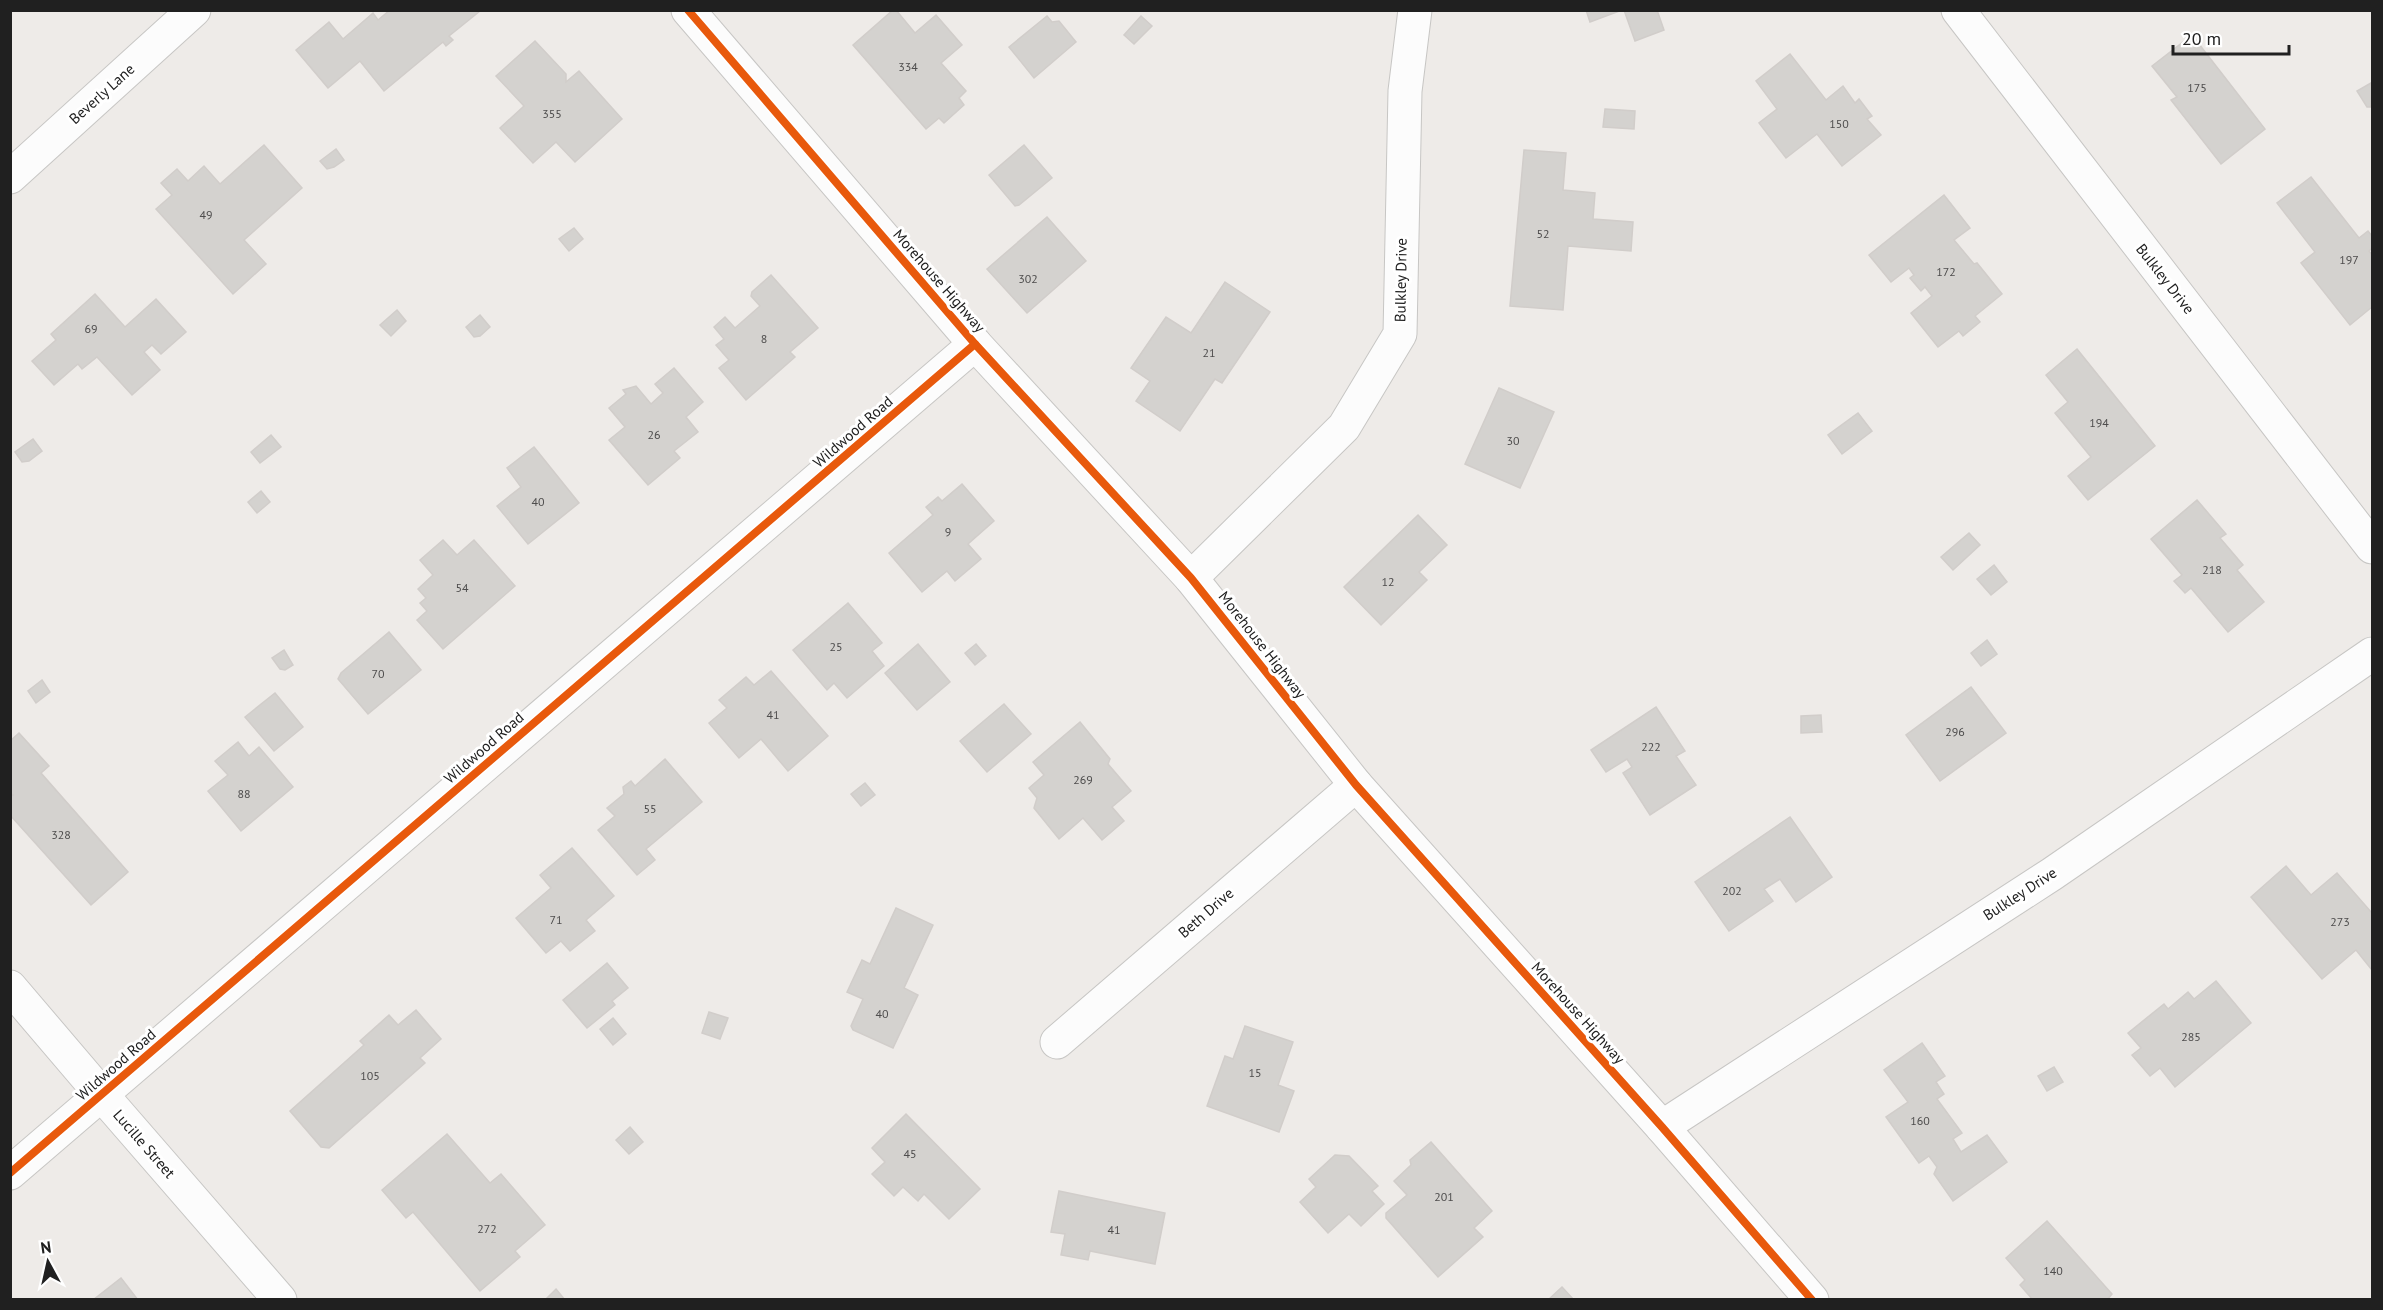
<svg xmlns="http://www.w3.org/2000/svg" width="2383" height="1310" font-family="'PT Sans',sans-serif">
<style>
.building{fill:#d4d2cf;stroke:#d1cdca;stroke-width:1.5}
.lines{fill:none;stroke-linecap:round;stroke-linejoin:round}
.minor-casing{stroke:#c7c6c4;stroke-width:35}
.minor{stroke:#fcfcfc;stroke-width:33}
.cycleway-casing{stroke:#fff;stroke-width:11}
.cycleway{stroke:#e8590c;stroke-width:8}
.labels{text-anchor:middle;stroke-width:6;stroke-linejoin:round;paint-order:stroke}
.number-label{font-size:12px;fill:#4d4c4c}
.street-label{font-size:15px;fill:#202020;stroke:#fff}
</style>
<rect width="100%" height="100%" fill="#eeebe8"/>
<!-- building -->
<g class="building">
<path d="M 390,10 L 480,11 L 449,36 L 453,40 L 446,46 L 443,42 L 384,91 L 360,61 L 328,88 L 296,50 L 329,22 L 343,39 L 373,13 L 378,20 Z"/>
<path d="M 893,10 L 896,10 L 915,33 L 936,15 L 962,45 L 941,63 L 966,91 L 959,98 L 964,105 L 944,123 L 939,118 L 926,129 L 853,45 Z"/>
<path d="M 1586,10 L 1622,10 L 1590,22 Z"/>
<path d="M 1624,10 L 1657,10 L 1664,30 L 1635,41 Z"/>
<path d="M 1047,16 L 1052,22 L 1059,21 L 1076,42 L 1034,78 L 1009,47 Z"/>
<path d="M 1141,16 L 1152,26 L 1134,44 L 1124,35 Z"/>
<path d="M 2192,35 L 2265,129 L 2221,164 L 2171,100 L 2177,97 L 2152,66 Z"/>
<path d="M 535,41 L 566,74 L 566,82 L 579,71 L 622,119 L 575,162 L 556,142 L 533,163 L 500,128 L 524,106 L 496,76 Z"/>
<path d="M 1790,54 L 1826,100 L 1843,86 L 1855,103 L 1859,99 L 1872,116 L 1867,119 L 1881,135 L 1842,166 L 1817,134 L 1786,158 L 1759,123 L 1777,109 L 1756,81 Z"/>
<path d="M 2371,83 L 2372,87 L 2371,107 L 2367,107 L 2357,91 Z"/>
<path d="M 1605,109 L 1635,111 L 1634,129 L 1603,127 Z"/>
<path d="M 264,145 L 302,188 L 244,240 L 266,264 L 233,294 L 156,209 L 172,195 L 161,183 L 177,169 L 188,181 L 204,166 L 220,184 Z"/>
<path d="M 1024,145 L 1052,178 L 1019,205 L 1015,206 L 989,175 Z"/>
<path d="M 336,149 L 344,160 L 334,167 L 327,169 L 320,161 Z"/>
<path d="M 1524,150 L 1566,153 L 1563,190 L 1595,193 L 1593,219 L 1633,222 L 1631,251 L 1568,246 L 1563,310 L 1510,306 Z"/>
<path d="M 2311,177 L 2359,238 L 2368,231 L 2372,236 L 2372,248 L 2369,251 L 2372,255 L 2372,307 L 2350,325 L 2301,263 L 2315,252 L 2277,203 Z"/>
<path d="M 1944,195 L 1970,228 L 1954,240 L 1974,264 L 1977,263 L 2002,294 L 1975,316 L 1980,322 L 1963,336 L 1959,331 L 1938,347 L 1911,313 L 1932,296 L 1925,287 L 1921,291 L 1910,278 L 1914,275 L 1909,268 L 1891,282 L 1869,255 Z"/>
<path d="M 1047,217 L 1086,261 L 1027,313 L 987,269 Z"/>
<path d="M 574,228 L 583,239 L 569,251 L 559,239 Z"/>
<path d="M 771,275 L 818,328 L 790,352 L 795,357 L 746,400 L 719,368 L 729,360 L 716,345 L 724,339 L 714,327 L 725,317 L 735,328 L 760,306 L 751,296 L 752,292 Z"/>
<path d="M 1225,282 L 1270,312 L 1222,383 L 1215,379 L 1180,431 L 1136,401 L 1150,381 L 1131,368 L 1166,317 L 1191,333 Z"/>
<path d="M 95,294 L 125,327 L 156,299 L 186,332 L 161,354 L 152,345 L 144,352 L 160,370 L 132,395 L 97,357 L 82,369 L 78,364 L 54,385 L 32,361 L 56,340 L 51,334 Z"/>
<path d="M 397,310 L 406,321 L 391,336 L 380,325 Z"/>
<path d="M 480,315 L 490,327 L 480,336 L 474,337 L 466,327 Z"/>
<path d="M 2077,349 L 2155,446 L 2088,500 L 2068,476 L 2091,457 L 2055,413 L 2068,402 L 2046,375 Z"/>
<path d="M 674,368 L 703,402 L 686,417 L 698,432 L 674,451 L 680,458 L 648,485 L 609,440 L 625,427 L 609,408 L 626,394 L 623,390 L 636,386 L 651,404 L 663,393 L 655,384 Z"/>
<path d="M 1499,388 L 1554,412 L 1520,488 L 1465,464 Z"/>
<path d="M 1858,413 L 1872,431 L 1842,454 L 1828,435 Z"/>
<path d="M 271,435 L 281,447 L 260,463 L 251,452 Z"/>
<path d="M 33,439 L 42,451 L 29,461 L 22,462 L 15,452 Z"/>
<path d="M 534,447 L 579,503 L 528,544 L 497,506 L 521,487 L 507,468 Z"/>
<path d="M 962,484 L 994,521 L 968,544 L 981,559 L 955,581 L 947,571 L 922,592 L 889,553 L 933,515 L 926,507 L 938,497 L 942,501 Z"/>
<path d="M 261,491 L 270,502 L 257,513 L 248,502 Z"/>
<path d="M 2197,500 L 2226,534 L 2220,538 L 2243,565 L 2237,570 L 2264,602 L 2228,632 L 2191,588 L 2185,593 L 2174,581 L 2182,575 L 2151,539 Z"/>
<path d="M 1418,515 L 1447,545 L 1419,572 L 1427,580 L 1381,625 L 1344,587 Z"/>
<path d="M 1969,533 L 1980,545 L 1953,570 L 1941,557 Z"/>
<path d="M 443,540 L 457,555 L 474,540 L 515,586 L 443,649 L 417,620 L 427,611 L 420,603 L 426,598 L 418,589 L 433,575 L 420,560 Z"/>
<path d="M 1994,565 L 2007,582 L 1991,595 L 1977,579 Z"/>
<path d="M 848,603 L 882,643 L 872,651 L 884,666 L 847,698 L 834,683 L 827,690 L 793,650 Z"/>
<path d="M 389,632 L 421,670 L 368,714 L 338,679 L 341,673 Z"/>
<path d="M 1987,640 L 1997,654 L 1981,666 L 1971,653 Z"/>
<path d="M 918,644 L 950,682 L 917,710 L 885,673 Z"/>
<path d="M 976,644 L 986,656 L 975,665 L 965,653 Z"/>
<path d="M 284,650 L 293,665 L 285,670 L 280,669 L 272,658 Z"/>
<path d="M 771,671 L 828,736 L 788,771 L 761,739 L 739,758 L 709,723 L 727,708 L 719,700 L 746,677 L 754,685 Z"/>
<path d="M 42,680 L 50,692 L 36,703 L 28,691 Z"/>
<path d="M 1971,687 L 2006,733 L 1940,781 L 1906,735 Z"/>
<path d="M 275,693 L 303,727 L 274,751 L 245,717 Z"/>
<path d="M 1004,704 L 1031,734 L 987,772 L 960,741 Z"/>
<path d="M 1656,707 L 1685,751 L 1676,756 L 1696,785 L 1650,815 L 1623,773 L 1632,767 L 1627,759 L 1606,772 L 1591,750 Z"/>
<path d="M 1821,715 L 1822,732 L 1801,733 L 1801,716 Z"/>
<path d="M 1080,722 L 1110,759 L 1108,764 L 1131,791 L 1112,807 L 1124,821 L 1102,840 L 1083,818 L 1059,839 L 1034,808 L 1037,798 L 1029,788 L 1044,775 L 1033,762 Z"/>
<path d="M 19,733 L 49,766 L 41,773 L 128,872 L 91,905 L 10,815 L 10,797 L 13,795 L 10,793 L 10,741 Z"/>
<path d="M 238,742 L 249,756 L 259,747 L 293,787 L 241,831 L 208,791 L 228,775 L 215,761 Z"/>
<path d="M 665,759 L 702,802 L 646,849 L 655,860 L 637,875 L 598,830 L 615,816 L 607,808 L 624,794 L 623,787 L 631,781 L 635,786 Z"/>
<path d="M 865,783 L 875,795 L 861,806 L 851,794 Z"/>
<path d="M 1790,817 L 1832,877 L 1796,902 L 1780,879 L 1764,889 L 1773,901 L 1729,931 L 1695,882 Z"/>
<path d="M 572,848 L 614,896 L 586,920 L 595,931 L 570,951 L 561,941 L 546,953 L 516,918 L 551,888 L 540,875 Z"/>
<path d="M 2286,866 L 2311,895 L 2337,873 L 2372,913 L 2372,970 L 2356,950 L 2322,979 L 2251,897 Z"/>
<path d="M 896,908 L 933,925 L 904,988 L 918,995 L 893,1048 L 853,1030 L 851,1026 L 863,999 L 847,992 L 862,960 L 870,964 Z"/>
<path d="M 607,963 L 628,988 L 612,1001 L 615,1005 L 587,1028 L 563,1000 Z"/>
<path d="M 2216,981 L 2251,1023 L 2175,1087 L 2160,1068 L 2150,1076 L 2132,1055 L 2141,1048 L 2128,1033 L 2164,1004 L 2168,1009 L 2188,992 L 2194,999 Z"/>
<path d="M 416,1010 L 441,1039 L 420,1058 L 425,1063 L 329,1148 L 321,1147 L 290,1111 L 364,1045 L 360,1041 L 389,1015 L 398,1025 Z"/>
<path d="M 709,1012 L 728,1018 L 720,1039 L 702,1033 Z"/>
<path d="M 613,1018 L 626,1034 L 613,1045 L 600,1029 Z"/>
<path d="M 1245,1026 L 1293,1042 L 1278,1085 L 1294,1091 L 1279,1132 L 1207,1106 L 1225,1056 L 1233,1059 Z"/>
<path d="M 1922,1043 L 1945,1076 L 1936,1082 L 1944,1094 L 1937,1099 L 1962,1133 L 1953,1139 L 1961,1152 L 1987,1135 L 2007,1162 L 1953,1201 L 1934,1174 L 1937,1167 L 1929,1156 L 1919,1163 L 1886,1117 L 1908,1102 L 1884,1070 Z"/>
<path d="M 2054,1067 L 2063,1082 L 2047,1091 L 2038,1076 Z"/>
<path d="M 906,1114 L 980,1189 L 949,1219 L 924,1194 L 918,1201 L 903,1187 L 894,1196 L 872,1174 L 885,1162 L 872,1148 Z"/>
<path d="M 630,1127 L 643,1142 L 629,1154 L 616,1140 Z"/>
<path d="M 447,1134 L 490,1183 L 501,1174 L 545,1225 L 515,1251 L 520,1257 L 480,1291 L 413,1212 L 406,1218 L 382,1190 Z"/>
<path d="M 1431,1142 L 1492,1211 L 1474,1228 L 1483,1237 L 1438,1277 L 1386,1218 L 1386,1213 L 1407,1195 L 1394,1181 L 1411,1165 L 1410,1160 Z"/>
<path d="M 1335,1155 L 1349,1156 L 1378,1186 L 1372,1191 L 1384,1204 L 1361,1226 L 1349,1214 L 1328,1233 L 1300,1202 L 1316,1187 L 1309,1179 Z"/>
<path d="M 1059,1191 L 1165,1213 L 1155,1264 L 1090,1251 L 1088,1260 L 1061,1255 L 1065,1234 L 1051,1232 Z"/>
<path d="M 2047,1221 L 2112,1294 L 2107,1300 L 2033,1300 L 2020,1285 L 2025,1280 L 2006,1258 Z"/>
<path d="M 121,1278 L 138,1300 L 93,1300 Z"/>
<path d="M 1562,1287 L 1574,1300 L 1548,1300 Z"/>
<path d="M 556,1289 L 565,1300 L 545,1300 Z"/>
</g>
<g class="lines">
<!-- minor casing -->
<g class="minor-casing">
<g id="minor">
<path d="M 688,10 L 975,344 L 1191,578 L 1356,785 L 1662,1127 L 1812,1300"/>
<path d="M 1958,10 L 2372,547"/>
<path d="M 10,177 L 194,10"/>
<path d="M 1191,578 L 1344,427 L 1400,334 L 1405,91 L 1415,10"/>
<path d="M 10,987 L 102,1095 L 280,1300"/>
<path d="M 1057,1042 L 1356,785"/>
<path d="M 1662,1127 L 2052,874 L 2372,654"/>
<path d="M 10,1173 L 975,344"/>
</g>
</g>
<!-- minor -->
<use href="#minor" class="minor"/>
<!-- cycleway casing -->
<g class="cycleway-casing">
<g id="cycleway">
<path d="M 688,10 L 975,344 L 1191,578 L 1356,785 L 1662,1127 L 1812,1300"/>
<path d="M 10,1173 L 975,344"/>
</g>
</g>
<!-- cycleway -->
<use href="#cycleway" class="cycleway"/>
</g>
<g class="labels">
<!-- number labels -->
<g class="number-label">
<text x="908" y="71">334</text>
<text x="2197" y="92">175</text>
<text x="552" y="118">355</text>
<text x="1839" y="128">150</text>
<text x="206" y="219">49</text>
<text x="1543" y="238">52</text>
<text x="2349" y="264">197</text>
<text x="1946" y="276">172</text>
<text x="1028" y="283">302</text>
<text x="91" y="333">69</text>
<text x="764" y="343">8</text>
<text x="1209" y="357">21</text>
<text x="2099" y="427">194</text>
<text x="654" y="439">26</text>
<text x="1513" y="445">30</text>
<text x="538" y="506">40</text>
<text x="948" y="536">9</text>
<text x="2212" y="574">218</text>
<text x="1388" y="586">12</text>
<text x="462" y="592">54</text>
<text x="836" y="651">25</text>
<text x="378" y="678">70</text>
<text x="773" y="719">41</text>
<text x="1955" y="736">296</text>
<text x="1651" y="751">222</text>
<text x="1083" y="784">269</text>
<text x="244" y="798">88</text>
<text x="650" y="813">55</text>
<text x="61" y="839">328</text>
<text x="1732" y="895">202</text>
<text x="556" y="924">71</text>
<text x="2340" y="926">273</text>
<text x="882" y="1018">40</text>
<text x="2191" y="1041">285</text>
<text x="1255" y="1077">15</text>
<text x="370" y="1080">105</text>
<text x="1920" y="1125">160</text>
<text x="910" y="1158">45</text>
<text x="1444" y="1201">201</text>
<text x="487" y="1233">272</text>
<text x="1114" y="1234">41</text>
<text x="2053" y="1275">140</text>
</g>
<!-- street labels -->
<g class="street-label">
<text transform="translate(102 94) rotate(-42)" y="5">Beverly Lane</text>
<text transform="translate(2165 279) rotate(52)" y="5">Bulkley Drive</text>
<text transform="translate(1401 280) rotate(-89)" y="5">Bulkley Drive</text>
<text transform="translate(939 281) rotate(49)" y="5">Morehouse Highway</text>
<text transform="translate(853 432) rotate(-41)" y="5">Wildwood Road</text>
<text transform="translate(1262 645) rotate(52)" y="5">Morehouse Highway</text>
<text transform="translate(484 748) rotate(-41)" y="5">Wildwood Road</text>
<text transform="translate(2020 894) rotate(-33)" y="5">Bulkley Drive</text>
<text transform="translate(1206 913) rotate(-41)" y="5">Beth Drive</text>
<text transform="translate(1578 1013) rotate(48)" y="5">Morehouse Highway</text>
<text transform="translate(116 1065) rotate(-41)" y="5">Wildwood Road</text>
<text transform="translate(144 1144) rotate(49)" y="5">Lucille Street</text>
</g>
</g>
<!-- border -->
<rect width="2383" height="1310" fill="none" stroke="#202020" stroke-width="24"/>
<!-- north arrow -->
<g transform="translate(48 1262) rotate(352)" stroke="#ffffff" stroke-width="4.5" paint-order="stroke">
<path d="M0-4.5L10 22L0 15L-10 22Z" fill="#202020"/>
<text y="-9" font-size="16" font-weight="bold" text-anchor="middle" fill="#202020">N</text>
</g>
<!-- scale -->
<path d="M2173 45v9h116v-9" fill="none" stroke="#202020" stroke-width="3"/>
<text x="2182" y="45" font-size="18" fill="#202020" stroke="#ffffff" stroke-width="4.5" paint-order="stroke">20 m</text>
</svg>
